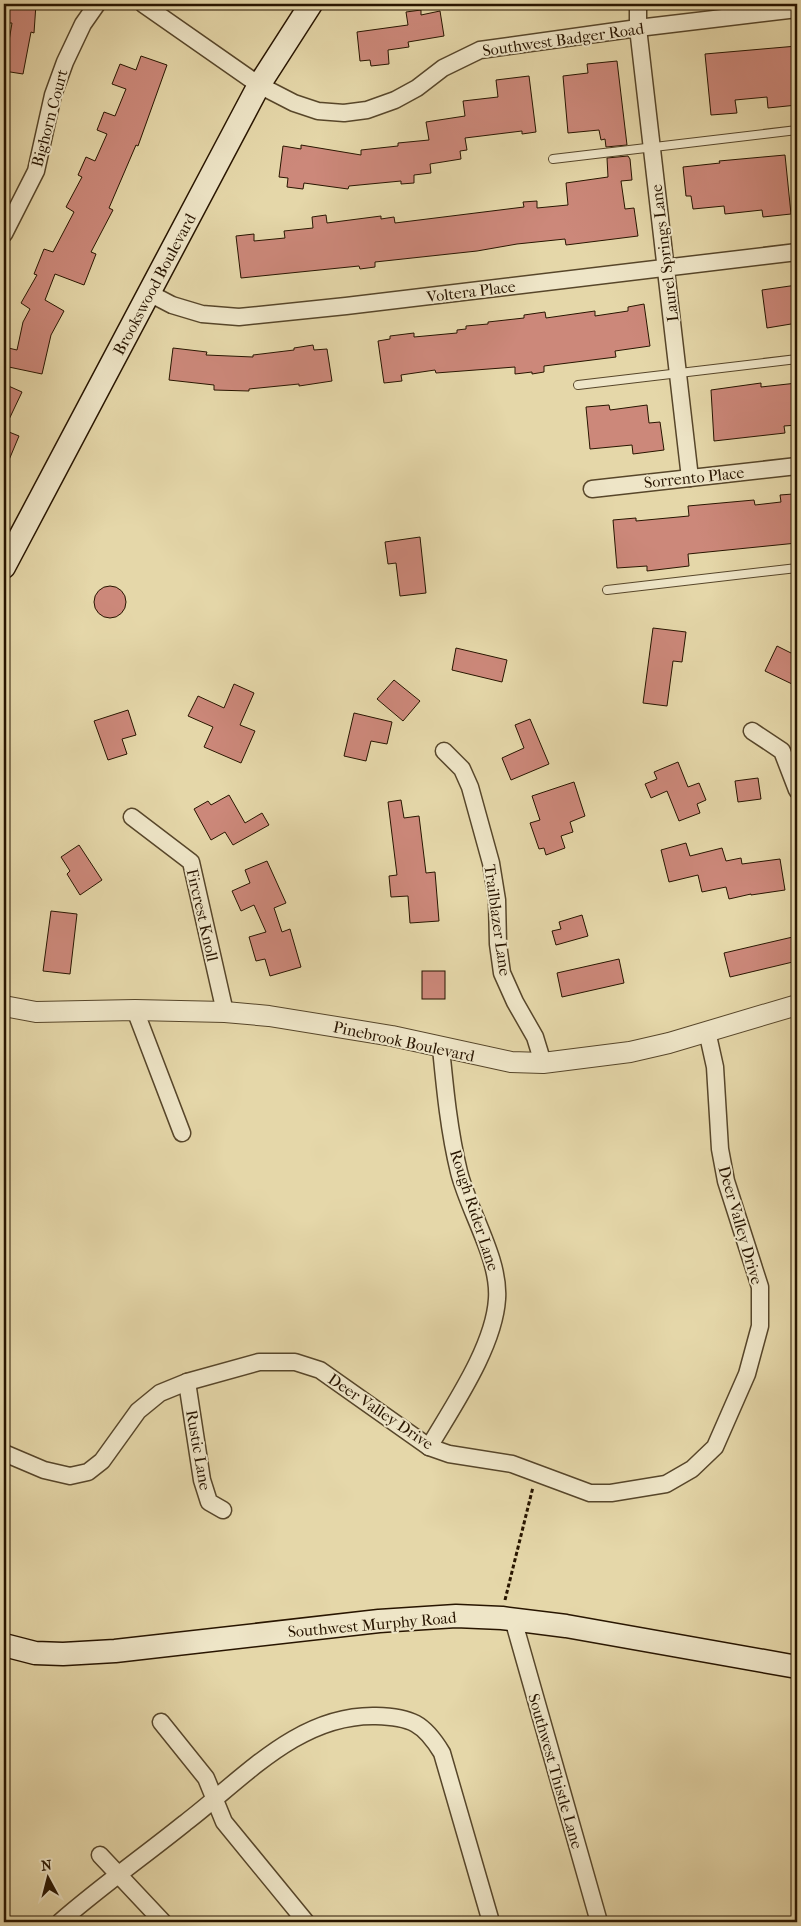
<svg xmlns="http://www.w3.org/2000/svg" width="801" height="1926" font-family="'IM FELL French Canon',serif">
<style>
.building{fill:#cc887a;stroke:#281500}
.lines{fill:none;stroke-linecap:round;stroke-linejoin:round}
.service-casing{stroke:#57462a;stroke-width:10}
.minor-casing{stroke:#57462a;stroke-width:19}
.tertiary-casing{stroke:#57462a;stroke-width:22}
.secondary-casing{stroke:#281500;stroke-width:25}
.path{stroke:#281500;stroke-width:3;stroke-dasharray:4 2.5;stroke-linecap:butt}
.service{stroke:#eee5c7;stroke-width:8}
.minor{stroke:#eee5c7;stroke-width:16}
.tertiary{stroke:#eee5c7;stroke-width:20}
.secondary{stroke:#eee5c7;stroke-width:22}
.labels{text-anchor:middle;stroke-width:4;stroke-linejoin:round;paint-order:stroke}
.street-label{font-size:16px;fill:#281500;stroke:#eee5c7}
</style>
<rect width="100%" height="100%" fill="#e5d7a9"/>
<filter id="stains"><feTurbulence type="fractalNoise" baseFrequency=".004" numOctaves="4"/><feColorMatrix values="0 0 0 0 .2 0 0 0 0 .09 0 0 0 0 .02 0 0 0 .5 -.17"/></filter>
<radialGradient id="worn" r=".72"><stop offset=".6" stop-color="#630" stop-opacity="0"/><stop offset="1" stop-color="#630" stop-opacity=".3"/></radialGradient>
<!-- building -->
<g class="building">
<path d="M 5,4 L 36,4 L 34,33 L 31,32 L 23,74 L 4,71 L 12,23 L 4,23 Z"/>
<path d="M 421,10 L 421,15 L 440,11 L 444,36 L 408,42 L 409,47 L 388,50 L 389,64 L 371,66 L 370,60 L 360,61 L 357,32 L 408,25 L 406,12 Z"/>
<path d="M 797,46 L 797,105 L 768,108 L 767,97 L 735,100 L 737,113 L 711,115 L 705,54 Z"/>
<path d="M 141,56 L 167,65 L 138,146 L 136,145 L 109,208 L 113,210 L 91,252 L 96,254 L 84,285 L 55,274 L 45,300 L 64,311 L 51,335 L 42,374 L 4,366 L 4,347 L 17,350 L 23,322 L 30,309 L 21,303 L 37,275 L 34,274 L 44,249 L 53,252 L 74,212 L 66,207 L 82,177 L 78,175 L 86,157 L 95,161 L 107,134 L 97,130 L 104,112 L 115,116 L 126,89 L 112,84 L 120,64 L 136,70 Z"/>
<path d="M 617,61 L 627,145 L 606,147 L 605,139 L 601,140 L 599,130 L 568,133 L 563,76 L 588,73 L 587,64 Z"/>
<path d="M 529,76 L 536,132 L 522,134 L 522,131 L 465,138 L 467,150 L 460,151 L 461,159 L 430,164 L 431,173 L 414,175 L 414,183 L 401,184 L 401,181 L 349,186 L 348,189 L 304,183 L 303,189 L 287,187 L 288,178 L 279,177 L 283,146 L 301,149 L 301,145 L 361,155 L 361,150 L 398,146 L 398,143 L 429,140 L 426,122 L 465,116 L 463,101 L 498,97 L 496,80 Z"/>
<path d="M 785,155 L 791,214 L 763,217 L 762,210 L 725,214 L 724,206 L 693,209 L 691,196 L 686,196 L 683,167 L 720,163 L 719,161 Z"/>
<path d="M 628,156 L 630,159 L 632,180 L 621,181 L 625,209 L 634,208 L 638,236 L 566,245 L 565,239 L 517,244 L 477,251 L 375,262 L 375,267 L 360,269 L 359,266 L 241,278 L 236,236 L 254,234 L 254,241 L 285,238 L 284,231 L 313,228 L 312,217 L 326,215 L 327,223 L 381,216 L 381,219 L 394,217 L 395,223 L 524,207 L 523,202 L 537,201 L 537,208 L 568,205 L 566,183 L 608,177 L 607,158 Z"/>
<path d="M 797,285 L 797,323 L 767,328 L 762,290 Z"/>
<path d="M 644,304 L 650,346 L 615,351 L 616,357 L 544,366 L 544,372 L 532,374 L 532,372 L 515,374 L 515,367 L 436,373 L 435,370 L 401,375 L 402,381 L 384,383 L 378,341 L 390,339 L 390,336 L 414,333 L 414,337 L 457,333 L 457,330 L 466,329 L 466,326 L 488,324 L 488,322 L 524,318 L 524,315 L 545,312 L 546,318 L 595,311 L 595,316 L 628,311 L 628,307 Z"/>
<path d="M 313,345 L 314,350 L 327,349 L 332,381 L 299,386 L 299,384 L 249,389 L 249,391 L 214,390 L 214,385 L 169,380 L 173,348 L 207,352 L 206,355 L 253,357 L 253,355 L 294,350 L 294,348 Z"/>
<path d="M 761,383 L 761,387 L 797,383 L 797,425 L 784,426 L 785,433 L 714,441 L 711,390 Z"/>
<path d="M 4,384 L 22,392 L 4,430 Z"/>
<path d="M 609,405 L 610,410 L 647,405 L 649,423 L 660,422 L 664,450 L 633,454 L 632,445 L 590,449 L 586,407 Z"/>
<path d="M 4,430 L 19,436 L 4,472 Z"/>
<path d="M 793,494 L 794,500 L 797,499 L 797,543 L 688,554 L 689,566 L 647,571 L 647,566 L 617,568 L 613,520 L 636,518 L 636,521 L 689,516 L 688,506 L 754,500 L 755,505 L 781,502 L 780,495 Z"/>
<path d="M 420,537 L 426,593 L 400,596 L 396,563 L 388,564 L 385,542 Z"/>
<circle cx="110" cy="602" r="16"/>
<path d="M 653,628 L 686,632 L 682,662 L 673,661 L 667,706 L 643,703 Z"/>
<path d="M 777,646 L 797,656 L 797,673 L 792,684 L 765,671 Z"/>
<path d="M 456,648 L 507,660 L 502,682 L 452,670 Z"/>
<path d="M 394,680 L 420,701 L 403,721 L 377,699 Z"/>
<path d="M 234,684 L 254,693 L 240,725 L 255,731 L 241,763 L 204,747 L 213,727 L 188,716 L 198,696 L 224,708 Z"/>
<path d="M 128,710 L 136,735 L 122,739 L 127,754 L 108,760 L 94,721 Z"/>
<path d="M 354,713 L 392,722 L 387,744 L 371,741 L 366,761 L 344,756 Z"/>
<path d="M 530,719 L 549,764 L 511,780 L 502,758 L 524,748 L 515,725 Z"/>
<path d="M 678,762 L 688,787 L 699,783 L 706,800 L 697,804 L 700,813 L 679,821 L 667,791 L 651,798 L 645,784 L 657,779 L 654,772 Z"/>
<path d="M 758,778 L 761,799 L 738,802 L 735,781 Z"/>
<path d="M 574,782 L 585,816 L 570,822 L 573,832 L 561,836 L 565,848 L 546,855 L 544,848 L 539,849 L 530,823 L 540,820 L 532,796 Z"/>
<path d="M 229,795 L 245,823 L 262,813 L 269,825 L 233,845 L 225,832 L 211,840 L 194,809 L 208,801 L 211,805 Z"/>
<path d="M 401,800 L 404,818 L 419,816 L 426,873 L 435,872 L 439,921 L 410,923 L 408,896 L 391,897 L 389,876 L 397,875 L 388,802 Z"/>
<path d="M 686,843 L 690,856 L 722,848 L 726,861 L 741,858 L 742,864 L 780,859 L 785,890 L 751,895 L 751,894 L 729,899 L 726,887 L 702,892 L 698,875 L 669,882 L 661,850 Z"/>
<path d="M 79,845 L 102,880 L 80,895 L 67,874 L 70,871 L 61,857 Z"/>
<path d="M 267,861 L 286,903 L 274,908 L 282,932 L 290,929 L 301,967 L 270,976 L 265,959 L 256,961 L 249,937 L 266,932 L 254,905 L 241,911 L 232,891 L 250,883 L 245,870 Z"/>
<path d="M 51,911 L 77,914 L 70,974 L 43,971 Z"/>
<path d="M 582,915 L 588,936 L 556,945 L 552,931 L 561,929 L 559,922 Z"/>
<path d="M 797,936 L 797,961 L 730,977 L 724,953 Z"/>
<path d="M 619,959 L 624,983 L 562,997 L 557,973 Z"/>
<rect x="422" y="971" width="23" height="28"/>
</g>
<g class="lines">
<!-- service casing -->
<g class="service-casing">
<g id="service">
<path d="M 553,159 L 797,130"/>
<path d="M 578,385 L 797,359"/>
<path d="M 607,590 L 797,568"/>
</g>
</g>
<!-- minor casing -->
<g class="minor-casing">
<g id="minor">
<path d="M 143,4 L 259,85 L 294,103 L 318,111 L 344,113 L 367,110 L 395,100 L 417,88 L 443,68 L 480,50 L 638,28 L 797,9"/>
<path d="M 638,4 L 638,28 L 690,478"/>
<path d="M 4,234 L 36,171 L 53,95 L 65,62 L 83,24 L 97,4"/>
<path d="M 149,293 L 172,305 L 202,314 L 239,317 L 346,306 L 797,252"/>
<path d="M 592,489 L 797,466"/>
<path d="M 752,731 L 782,751 L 797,790"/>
<path d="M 444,751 L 462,769 L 470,787 L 491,863 L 497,900 L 498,944 L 502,973 L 515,1002 L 535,1037 L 543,1063"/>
<path d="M 132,817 L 191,862 L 225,1012"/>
<path d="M 135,1010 L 182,1133"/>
<path d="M 187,1382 L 202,1480 L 209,1502 L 223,1510"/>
<path d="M 429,1447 C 453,1406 494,1347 497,1299 C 500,1259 469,1212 459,1172 C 449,1131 445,1089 441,1048"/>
<path d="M 4,1453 L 44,1470 L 70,1476 L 88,1472 L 102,1461 L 138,1411 L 160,1393 L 187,1382 L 259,1362 L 295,1362 L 320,1370 L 429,1447 L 449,1454 L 512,1464 L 590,1493 L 611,1493 L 666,1484 L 692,1469 L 715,1447 L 747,1374 L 760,1326 L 760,1287 L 726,1181 L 720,1149 L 715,1067 L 707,1031"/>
<path d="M 513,1619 L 599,1922"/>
<path d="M 161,1722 L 206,1778 L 224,1822 L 306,1922"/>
<path d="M 100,1855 L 163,1922"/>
<path d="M 60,1922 C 100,1887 144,1856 185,1823 C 243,1779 298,1714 376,1716 C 411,1717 424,1723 442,1753 L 491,1922"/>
</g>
</g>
<!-- tertiary casing -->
<g class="tertiary-casing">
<path id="tertiary" d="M 4,1006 L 36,1012 L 135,1010 L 225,1012 L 269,1016 L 392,1036 L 511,1062 L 543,1063 L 630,1052 L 669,1043 L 797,1005"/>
</g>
<!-- secondary casing -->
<g class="secondary-casing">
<g id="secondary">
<path d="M 4,567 L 259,85 L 311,4"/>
<path d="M 4,1645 L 35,1653 L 63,1654 L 115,1651 L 379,1621 L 456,1616 L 502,1618 L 566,1626 L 797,1667"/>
</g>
</g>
<!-- path -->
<path class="path" d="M 505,1600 L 533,1487"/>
<!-- service -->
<use href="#service" class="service"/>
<!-- minor -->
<use href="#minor" class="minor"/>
<!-- tertiary -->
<use href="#tertiary" class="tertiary"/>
<!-- secondary -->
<use href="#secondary" class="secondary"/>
</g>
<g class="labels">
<!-- street labels -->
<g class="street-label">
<text transform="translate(563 39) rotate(-8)" y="6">Southwest Badger Road</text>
<text transform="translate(49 118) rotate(-75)" y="6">Bighorn Court</text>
<text transform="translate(664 253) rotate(-97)" y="6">Laurel Springs Lane</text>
<text transform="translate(154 284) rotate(-62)" y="6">Brookswood Boulevard</text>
<text transform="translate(471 291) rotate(-7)" y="6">Voltera Place</text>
<text transform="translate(694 477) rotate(-6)" y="6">Sorrento Place</text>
<text transform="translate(203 915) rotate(77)" y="6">Fircrest Knoll</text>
<text transform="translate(498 920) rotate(82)" y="6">Trailblazer Lane</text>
<text transform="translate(404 1041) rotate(12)" y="6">Pinebrook Boulevard</text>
<text transform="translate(475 1210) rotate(72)" y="6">Rough Rider Lane</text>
<text transform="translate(741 1225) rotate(74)" y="6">Deer Valley Drive</text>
<text transform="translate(381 1411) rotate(34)" y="6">Deer Valley Drive</text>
<text transform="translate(199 1450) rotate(80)" y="6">Rustic Lane</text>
<text transform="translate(372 1624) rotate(-5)" y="6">Southwest Murphy Road</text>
<text transform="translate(556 1771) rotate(74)" y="6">Southwest Thistle Lane</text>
</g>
</g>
<!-- margin -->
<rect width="801" height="1926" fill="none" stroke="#e5d7a9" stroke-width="20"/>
<rect x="5" y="5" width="791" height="1916" fill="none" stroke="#281500" stroke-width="2.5"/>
<rect x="10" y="10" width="781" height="1906" fill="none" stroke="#281500"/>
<!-- north arrow -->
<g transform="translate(48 1878) rotate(353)" stroke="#eee5c7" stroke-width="4" paint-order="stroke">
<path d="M0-4L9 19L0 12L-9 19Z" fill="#281500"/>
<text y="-8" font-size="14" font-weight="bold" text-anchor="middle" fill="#281500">N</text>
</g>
<rect width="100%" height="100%" filter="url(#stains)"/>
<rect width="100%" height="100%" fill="url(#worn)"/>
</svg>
